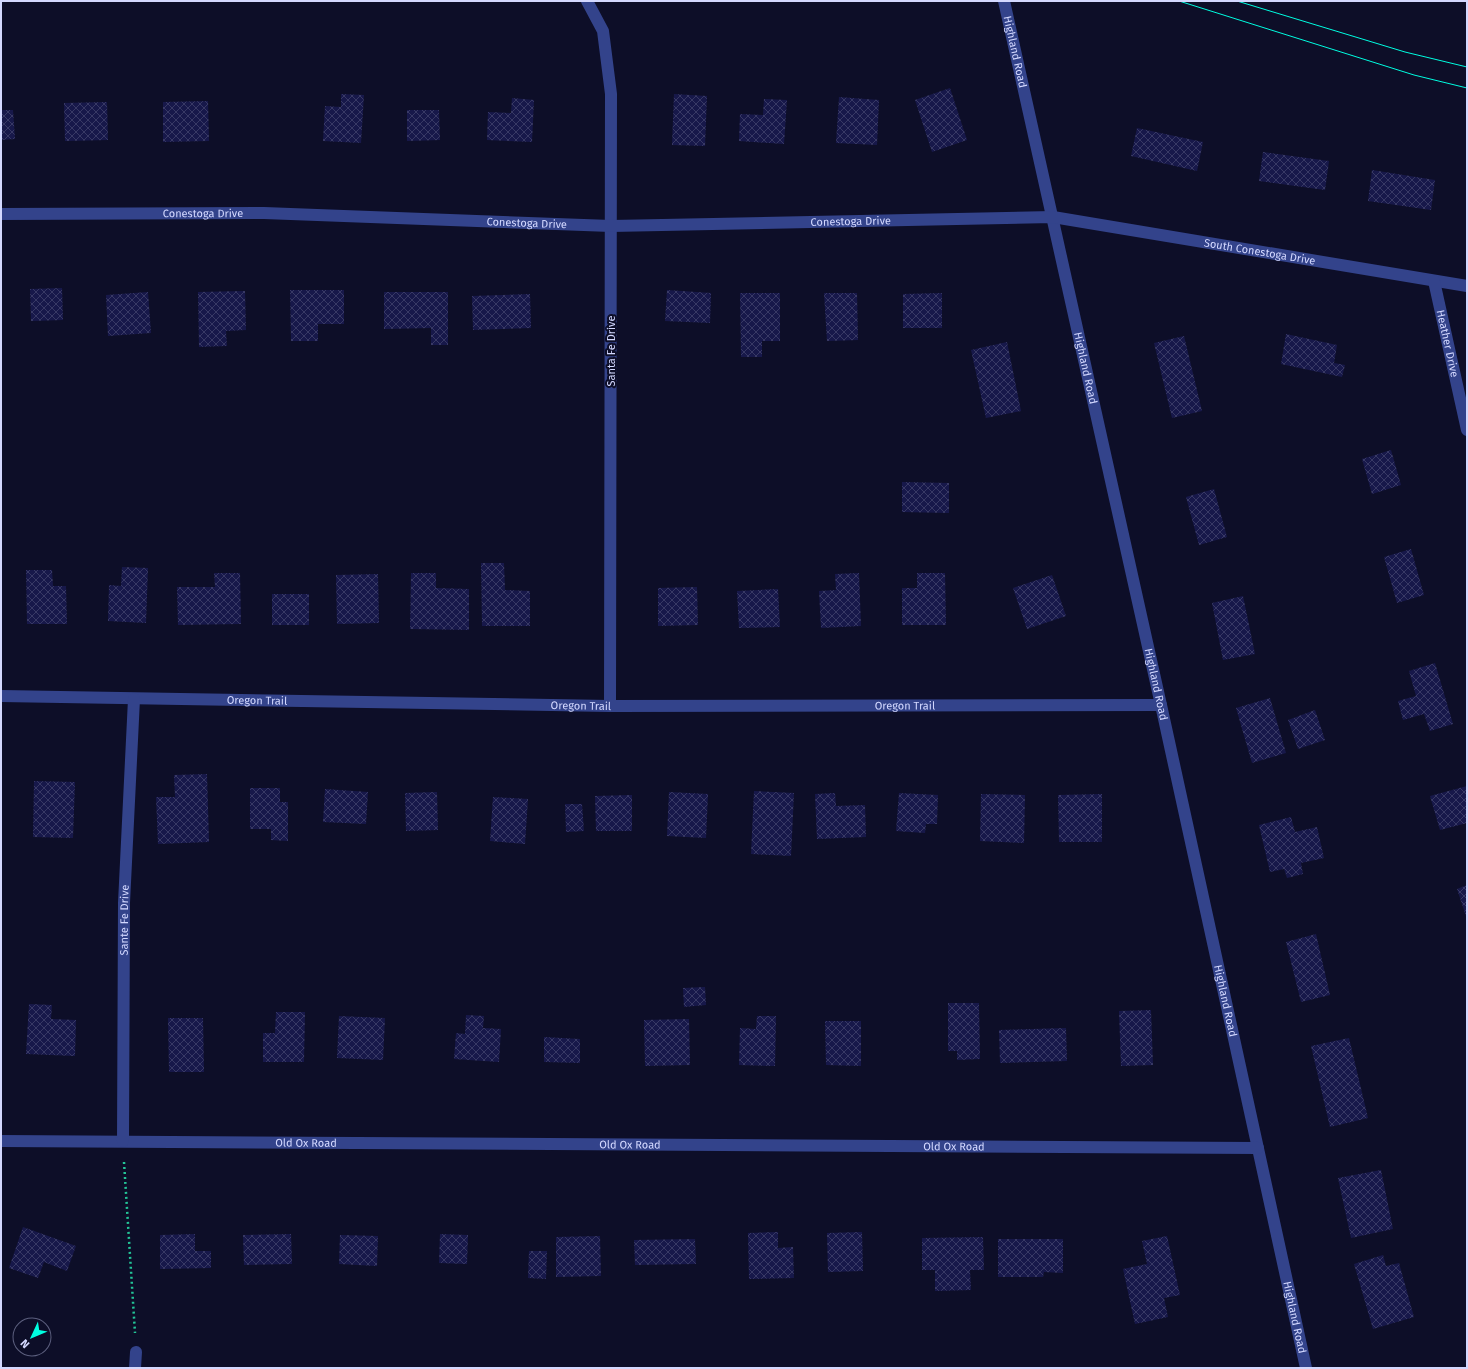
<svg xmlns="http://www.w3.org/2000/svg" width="1468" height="1369" font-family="'Fira Sans',sans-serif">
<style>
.building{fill:url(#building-cross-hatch)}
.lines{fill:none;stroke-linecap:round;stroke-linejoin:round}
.path{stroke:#23c497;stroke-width:2.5;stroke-dasharray:2 3;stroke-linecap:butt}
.minor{stroke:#33438b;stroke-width:12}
.tram{stroke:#00fee1;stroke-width:1}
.labels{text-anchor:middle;stroke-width:4;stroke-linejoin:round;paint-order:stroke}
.street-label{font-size:11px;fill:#d3d8ff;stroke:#0d0e28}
</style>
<defs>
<pattern id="building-cross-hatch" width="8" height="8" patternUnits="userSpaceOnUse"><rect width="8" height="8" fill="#17184a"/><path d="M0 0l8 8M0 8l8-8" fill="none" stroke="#383965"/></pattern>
</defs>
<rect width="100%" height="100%" fill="#0d0e28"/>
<!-- building -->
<g class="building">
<path d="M 950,88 L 967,140 L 932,152 L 915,100 Z"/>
<path d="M 341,94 L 364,95 L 361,143 L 323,141 L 325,106 L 341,107 Z"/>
<path d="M 674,94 L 707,96 L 705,146 L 672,145 Z"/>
<path d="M 839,97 L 879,100 L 877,145 L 836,143 Z"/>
<path d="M 512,98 L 534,100 L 532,142 L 487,140 L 488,112 L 511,113 Z"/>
<path d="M 764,99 L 787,100 L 784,144 L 739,141 L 740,114 L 763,115 Z"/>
<path d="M 208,101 L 209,141 L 163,142 L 163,102 Z"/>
<path d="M 107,102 L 108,140 L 65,141 L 64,103 Z"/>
<path d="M 1,110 L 13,110 L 15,139 L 1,140 Z"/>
<path d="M 407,110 L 439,110 L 440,140 L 407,141 Z"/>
<path d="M 1137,128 L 1203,142 L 1197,171 L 1131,156 Z"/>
<path d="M 1263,152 L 1329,161 L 1325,190 L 1259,181 Z"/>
<path d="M 1372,170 L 1435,180 L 1431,210 L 1368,201 Z"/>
<path d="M 62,288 L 63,320 L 31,321 L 30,289 Z"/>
<path d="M 290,290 L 344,290 L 344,324 L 318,324 L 318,341 L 291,341 Z"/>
<path d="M 667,290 L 711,293 L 710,323 L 665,321 Z"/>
<path d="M 245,291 L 246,330 L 226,331 L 227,346 L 199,347 L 198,292 Z"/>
<path d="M 148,292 L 151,333 L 108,336 L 106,295 Z"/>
<path d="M 384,292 L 448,292 L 448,345 L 431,345 L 431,328 L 384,329 Z"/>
<path d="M 740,293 L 780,293 L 780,341 L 762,341 L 762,357 L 741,357 Z"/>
<path d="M 824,293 L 857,293 L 858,340 L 827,341 Z"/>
<path d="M 942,293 L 942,328 L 903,328 L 903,294 Z"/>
<path d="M 530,294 L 531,328 L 473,330 L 472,296 Z"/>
<path d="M 1286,334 L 1337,345 L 1334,363 L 1345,365 L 1342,377 L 1281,364 Z"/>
<path d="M 1184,336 L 1202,411 L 1172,418 L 1154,343 Z"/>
<path d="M 1007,342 L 1021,411 L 986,418 L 971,350 Z"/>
<path d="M 1391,450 L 1401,485 L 1372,494 L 1362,459 Z"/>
<path d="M 902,482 L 949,483 L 949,513 L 902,512 Z"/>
<path d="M 1214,489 L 1227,537 L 1199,545 L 1186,497 Z"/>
<path d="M 1411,549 L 1424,595 L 1397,603 L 1384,557 Z"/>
<path d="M 481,563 L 504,563 L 505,590 L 530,591 L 530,626 L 482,626 Z"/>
<path d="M 122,567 L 148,568 L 146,623 L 108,621 L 109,585 L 121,586 Z"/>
<path d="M 26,570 L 52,570 L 53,586 L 66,586 L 67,624 L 27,624 Z"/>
<path d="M 214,573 L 240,573 L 241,624 L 178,625 L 177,587 L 215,587 Z"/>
<path d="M 411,573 L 436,573 L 436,588 L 469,589 L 469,630 L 410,629 Z"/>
<path d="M 859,573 L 861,626 L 821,628 L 819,591 L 836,590 L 835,574 Z"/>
<path d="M 917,573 L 945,573 L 946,625 L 902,625 L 902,588 L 917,588 Z"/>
<path d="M 378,574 L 379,623 L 337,624 L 336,575 Z"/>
<path d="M 1052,575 L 1066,616 L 1027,629 L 1013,588 Z"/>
<path d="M 697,587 L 698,625 L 658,626 L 658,588 Z"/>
<path d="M 778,589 L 780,627 L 739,628 L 737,591 Z"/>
<rect x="272" y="594" width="37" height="31"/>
<path d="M 1243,596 L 1255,654 L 1223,660 L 1212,603 Z"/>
<path d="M 1435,663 L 1453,724 L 1430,731 L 1424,714 L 1403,720 L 1398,701 L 1416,696 L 1409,671 Z"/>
<path d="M 1270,698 L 1286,753 L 1252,763 L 1236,708 Z"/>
<path d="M 1315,710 L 1325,740 L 1298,749 L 1288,720 Z"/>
<path d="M 207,774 L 209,842 L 158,844 L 156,797 L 175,797 L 174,775 Z"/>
<path d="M 34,781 L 75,782 L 73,838 L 33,837 Z"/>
<path d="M 1467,786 L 1467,823 L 1440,830 L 1430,796 Z"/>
<path d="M 250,788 L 280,788 L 280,802 L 288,802 L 288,841 L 271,840 L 271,829 L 250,829 Z"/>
<path d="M 325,789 L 368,792 L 366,824 L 323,822 Z"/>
<path d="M 754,791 L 794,793 L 791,856 L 751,854 Z"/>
<path d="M 437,792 L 438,830 L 406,831 L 405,793 Z"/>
<path d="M 669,792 L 708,794 L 706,838 L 667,836 Z"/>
<path d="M 835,793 L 836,806 L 865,805 L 866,837 L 817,839 L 815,794 Z"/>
<path d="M 899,793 L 938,795 L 937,824 L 926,824 L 925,833 L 896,831 Z"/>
<path d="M 981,794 L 1025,795 L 1024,843 L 980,841 Z"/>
<path d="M 1102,794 L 1102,842 L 1059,842 L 1058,795 Z"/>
<path d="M 632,795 L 632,831 L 596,831 L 595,796 Z"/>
<path d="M 493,797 L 528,799 L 525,844 L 490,841 Z"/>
<path d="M 565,804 L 582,804 L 584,831 L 566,832 Z"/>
<path d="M 1291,817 L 1295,832 L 1317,827 L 1324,858 L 1301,863 L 1303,874 L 1287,878 L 1284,869 L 1270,872 L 1259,825 Z"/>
<path d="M 1467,885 L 1467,919 L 1457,889 Z"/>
<path d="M 1316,934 L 1330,995 L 1301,1002 L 1286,942 Z"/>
<path d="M 705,987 L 706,1005 L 684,1007 L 683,988 Z"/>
<path d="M 948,1003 L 979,1003 L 980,1059 L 957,1060 L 957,1051 L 948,1051 Z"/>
<path d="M 29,1004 L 52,1005 L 51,1019 L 76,1020 L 75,1056 L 26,1054 Z"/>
<path d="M 1151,1010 L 1153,1065 L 1121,1066 L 1119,1011 Z"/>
<path d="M 276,1012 L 305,1012 L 304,1062 L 263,1062 L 263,1033 L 275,1033 Z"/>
<path d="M 466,1015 L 484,1016 L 483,1028 L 501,1029 L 499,1062 L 454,1059 L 456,1033 L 465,1034 Z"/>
<path d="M 339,1016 L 385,1018 L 383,1060 L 337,1058 Z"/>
<path d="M 757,1016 L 776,1016 L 775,1066 L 739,1065 L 740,1028 L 756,1029 Z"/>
<path d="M 168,1018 L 203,1018 L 204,1072 L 169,1072 Z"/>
<path d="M 689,1019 L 690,1065 L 645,1066 L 644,1020 Z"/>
<path d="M 825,1021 L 861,1021 L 861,1066 L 826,1065 Z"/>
<path d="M 1066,1028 L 1067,1061 L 1000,1063 L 999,1030 Z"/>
<path d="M 544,1037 L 580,1039 L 580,1063 L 544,1062 Z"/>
<path d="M 1349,1038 L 1368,1118 L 1330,1127 L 1311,1046 Z"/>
<path d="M 1381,1170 L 1393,1229 L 1351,1238 L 1338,1178 Z"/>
<path d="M 23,1227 L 76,1246 L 67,1271 L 44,1262 L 38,1278 L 9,1268 Z"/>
<path d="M 778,1232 L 778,1248 L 793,1247 L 794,1278 L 749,1279 L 748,1233 Z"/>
<path d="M 862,1232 L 863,1271 L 828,1272 L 827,1233 Z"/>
<path d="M 195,1234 L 195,1251 L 211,1251 L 211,1268 L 160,1269 L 160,1235 Z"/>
<path d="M 291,1234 L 292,1264 L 244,1265 L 243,1235 Z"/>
<path d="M 440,1234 L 468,1235 L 467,1264 L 439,1263 Z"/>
<path d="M 340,1235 L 378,1236 L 377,1266 L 339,1264 Z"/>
<path d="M 600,1236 L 601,1276 L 556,1277 L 556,1237 Z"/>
<path d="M 1167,1236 L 1180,1295 L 1164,1298 L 1168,1317 L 1135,1324 L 1123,1269 L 1147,1264 L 1142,1241 Z"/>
<path d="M 983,1237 L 984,1270 L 970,1270 L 971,1290 L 935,1291 L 935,1270 L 922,1270 L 922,1238 Z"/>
<path d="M 695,1239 L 696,1264 L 635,1265 L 634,1240 Z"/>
<path d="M 998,1239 L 1063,1239 L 1063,1273 L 1044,1272 L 1043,1277 L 998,1277 Z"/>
<path d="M 529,1251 L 547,1251 L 546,1279 L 528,1278 Z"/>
<path d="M 1383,1255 L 1386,1266 L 1399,1263 L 1414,1317 L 1373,1329 L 1354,1264 Z"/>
</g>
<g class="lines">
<!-- path -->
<path class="path" d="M 124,1162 L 135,1333"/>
<!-- minor -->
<g class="minor">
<path d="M 587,1 L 603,31 L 611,94 L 610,706"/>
<path id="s1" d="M 1004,1 L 1161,705 L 1306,1368"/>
<path id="s2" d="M 1,214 L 264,213 L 611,226 L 1053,217 L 1467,286"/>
<path id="s3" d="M 1434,281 L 1467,430"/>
<path id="s4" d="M 1,696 L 610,706 L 1161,705"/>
<path id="s5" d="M 1,1141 L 1258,1148"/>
<path id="s6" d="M 123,1141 L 124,903 L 134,699"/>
<path d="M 135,1368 L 136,1352"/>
</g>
<!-- tram -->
<g class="tram">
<path d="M 1179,1 L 1414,75 L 1467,88"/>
<path d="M 1237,1 L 1405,52 L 1467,67"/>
</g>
</g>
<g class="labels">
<!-- street labels -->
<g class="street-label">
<text dy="4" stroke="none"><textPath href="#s1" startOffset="52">Highland Road</textPath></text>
<text dy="4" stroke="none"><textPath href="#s2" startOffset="202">Conestoga Drive</textPath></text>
<text dy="4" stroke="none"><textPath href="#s2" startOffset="850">Conestoga Drive</textPath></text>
<text dy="4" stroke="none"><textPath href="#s2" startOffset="526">Conestoga Drive</textPath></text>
<text dy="4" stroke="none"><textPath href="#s2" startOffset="1262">South Conestoga Drive</textPath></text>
<text dy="4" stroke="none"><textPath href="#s3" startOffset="64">Heather Drive</textPath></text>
<text transform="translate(611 351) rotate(-90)" y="4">Santa Fe Drive</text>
<text dy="4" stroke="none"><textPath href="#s1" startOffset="376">Highland Road</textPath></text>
<text dy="4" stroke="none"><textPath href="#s1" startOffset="700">Highland Road</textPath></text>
<text dy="4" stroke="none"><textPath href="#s4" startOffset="256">Oregon Trail</textPath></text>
<text dy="4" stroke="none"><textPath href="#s4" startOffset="580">Oregon Trail</textPath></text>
<text dy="4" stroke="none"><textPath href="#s4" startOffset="904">Oregon Trail</textPath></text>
<text dy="4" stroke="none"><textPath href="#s6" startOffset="221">Sante Fe Drive</textPath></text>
<text dy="4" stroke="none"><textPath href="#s1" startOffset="1024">Highland Road</textPath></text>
<text dy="4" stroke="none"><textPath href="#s5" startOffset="305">Old Ox Road</textPath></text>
<text dy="4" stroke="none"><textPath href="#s5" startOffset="629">Old Ox Road</textPath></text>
<text dy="4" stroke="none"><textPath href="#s5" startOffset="953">Old Ox Road</textPath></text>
<text dy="4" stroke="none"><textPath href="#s1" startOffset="1348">Highland Road</textPath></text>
</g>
</g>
<!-- border -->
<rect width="1468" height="1369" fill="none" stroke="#d3d8ff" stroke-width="4"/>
<!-- north arrow -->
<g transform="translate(32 1337) rotate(226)"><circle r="19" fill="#0d0e28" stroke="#5c5f7e"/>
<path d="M0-3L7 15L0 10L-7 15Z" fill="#00fee1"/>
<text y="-6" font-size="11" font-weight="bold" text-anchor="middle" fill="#d3d8ff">N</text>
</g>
</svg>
